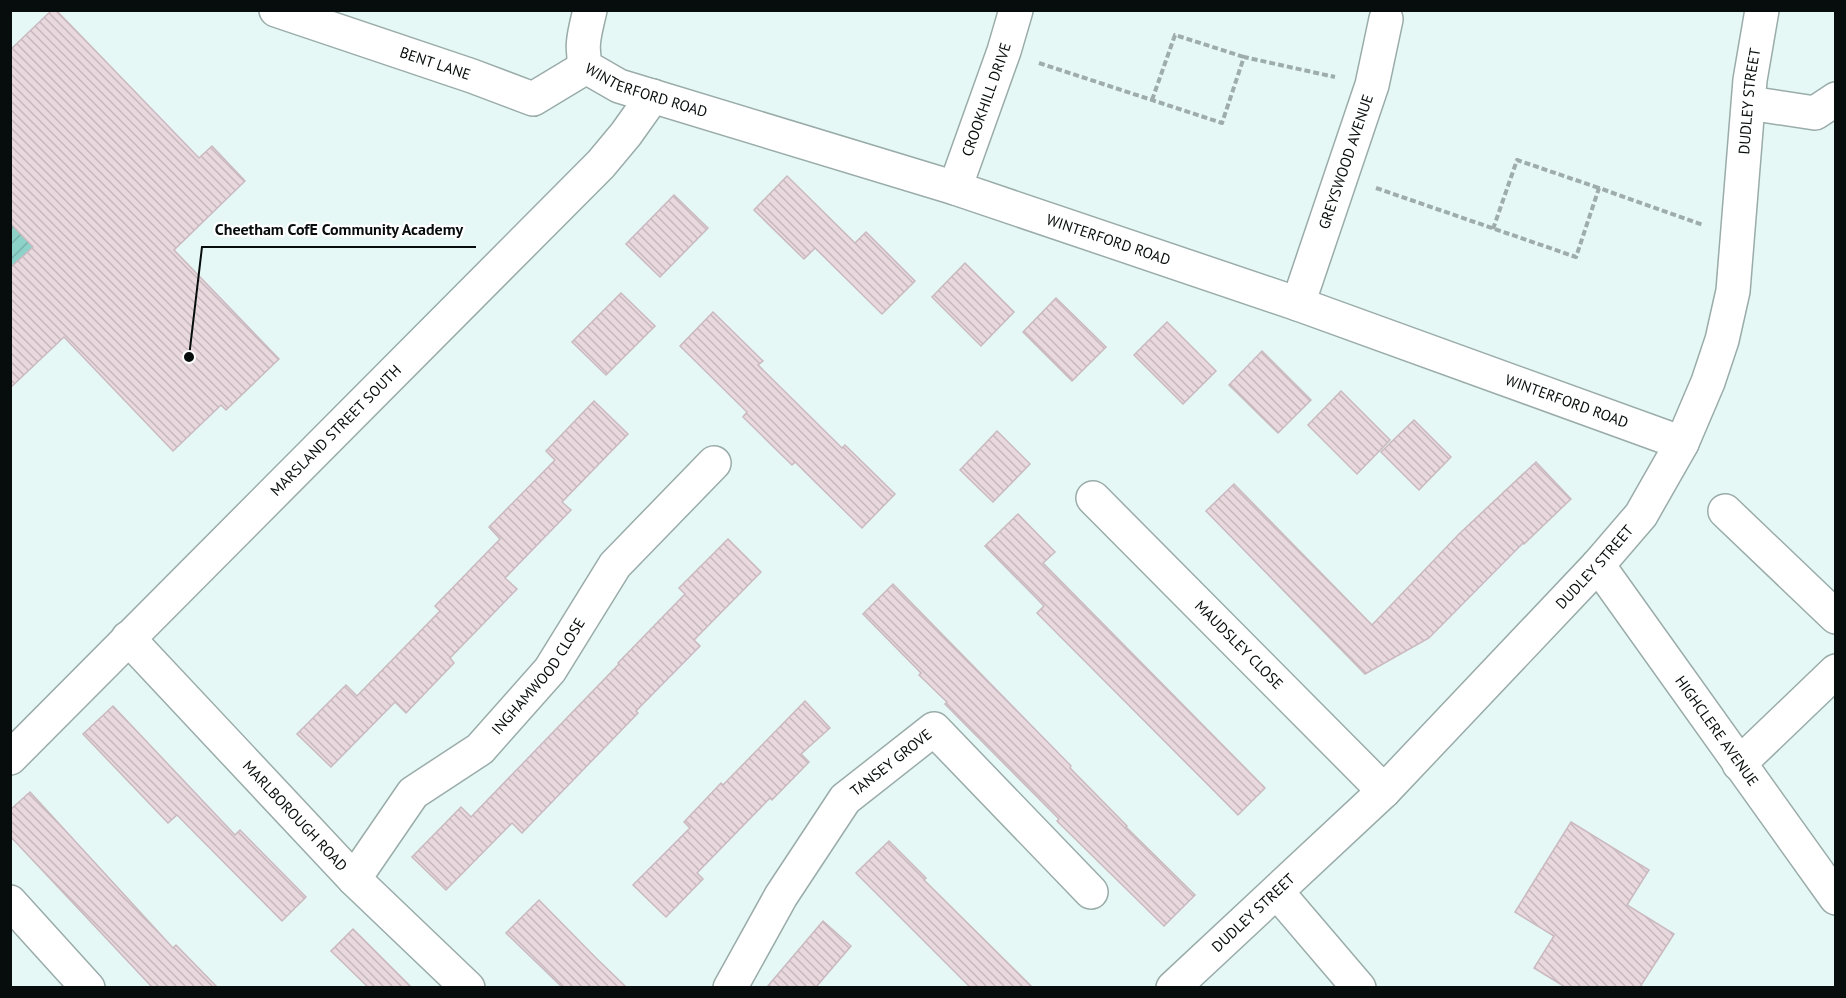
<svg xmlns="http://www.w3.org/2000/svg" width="1846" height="998" font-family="'PT Sans',sans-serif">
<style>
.garden{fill:url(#garden-furrows)}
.building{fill:url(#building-back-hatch);stroke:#cab9bf;stroke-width:1.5}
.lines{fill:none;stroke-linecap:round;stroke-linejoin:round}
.minor-casing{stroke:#9aaca9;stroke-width:36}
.path{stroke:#9eadab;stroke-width:4;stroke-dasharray:6 3;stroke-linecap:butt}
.minor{stroke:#fff;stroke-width:33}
.labels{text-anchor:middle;stroke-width:4.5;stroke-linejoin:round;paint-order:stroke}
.street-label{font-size:15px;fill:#070d0c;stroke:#fff}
.leader{fill:none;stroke:#070d0c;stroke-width:2}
.callout-dot{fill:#070d0c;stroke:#fff;stroke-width:2}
.callout-label{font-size:16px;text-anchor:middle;font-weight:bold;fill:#070d0c;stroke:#fff;stroke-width:4.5;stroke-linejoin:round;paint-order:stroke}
</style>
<defs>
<pattern id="garden-furrows" width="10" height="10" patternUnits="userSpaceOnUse" patternTransform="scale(1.5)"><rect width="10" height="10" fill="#8dd2c8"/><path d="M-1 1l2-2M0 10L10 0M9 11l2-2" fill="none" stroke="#78b3ab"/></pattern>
<pattern id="building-back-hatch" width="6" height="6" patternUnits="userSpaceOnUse" patternTransform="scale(1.5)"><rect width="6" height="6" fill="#e9d8de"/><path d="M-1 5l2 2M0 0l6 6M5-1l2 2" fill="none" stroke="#c6b8bd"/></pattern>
</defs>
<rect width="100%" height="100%" fill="#e5f8f5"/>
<!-- garden -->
<path class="garden" d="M 11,223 L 33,247 L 11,268 Z"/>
<!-- building -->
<g class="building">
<path d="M 52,10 L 56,10 L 199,158 L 212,146 L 245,181 L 174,250 L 279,359 L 226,410 L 221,405 L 173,451 L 64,337 L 10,388 L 10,268 L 33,247 L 10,223 L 10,50 Z"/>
<path d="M 787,176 L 855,243 L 866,232 L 915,281 L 882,314 L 815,248 L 804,259 L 754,210 Z"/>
<path d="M 674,195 L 708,228 L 660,277 L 626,244 Z"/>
<path d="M 965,263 L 1014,312 L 981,346 L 932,297 Z"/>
<path d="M 621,293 L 655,326 L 606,375 L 572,342 Z"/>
<path d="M 1056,298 L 1106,347 L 1072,381 L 1023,332 Z"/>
<path d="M 713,312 L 763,361 L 758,365 L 842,448 L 845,445 L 895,494 L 862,528 L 795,462 L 792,465 L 743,417 L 747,412 L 680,346 Z"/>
<path d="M 1167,322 L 1216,371 L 1183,404 L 1134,355 Z"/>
<path d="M 1262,351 L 1311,400 L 1278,433 L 1229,385 Z"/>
<path d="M 1341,391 L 1390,440 L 1357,474 L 1308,425 Z"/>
<path d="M 594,401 L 628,434 L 562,502 L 571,510 L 505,578 L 517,589 L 450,658 L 454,663 L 406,713 L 395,702 L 331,767 L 297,734 L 346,685 L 357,696 L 440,611 L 435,606 L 500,539 L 489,527 L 555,460 L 546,451 Z"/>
<path d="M 1414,420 L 1451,457 L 1419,490 L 1381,452 Z"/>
<path d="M 997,431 L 1030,464 L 993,502 L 960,470 Z"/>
<path d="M 1536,462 L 1571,499 L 1524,544 L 1523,543 L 1429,638 L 1365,674 L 1206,511 L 1234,484 L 1372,625 L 1459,534 Z"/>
<path d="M 1018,514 L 1055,552 L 1043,563 L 1265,788 L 1238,815 L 1037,613 L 1044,606 L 985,546 Z"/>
<path d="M 728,539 L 761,572 L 694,640 L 700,646 L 636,711 L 638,713 L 522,833 L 512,823 L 446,890 L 412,857 L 461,807 L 471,817 L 619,664 L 618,663 L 685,594 L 679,588 Z"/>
<path d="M 893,584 L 1071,766 L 1070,768 L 1127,826 L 1126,827 L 1195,895 L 1164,926 L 1057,821 L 1059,819 L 945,704 L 947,702 L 919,675 L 921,673 L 863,614 Z"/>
<path d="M 805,701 L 830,728 L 801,754 L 809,762 L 772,800 L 770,798 L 697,873 L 703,879 L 666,917 L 633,885 L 690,828 L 684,822 L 721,783 L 723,785 Z"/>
<path d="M 113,706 L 235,835 L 240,830 L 306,897 L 282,921 L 177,815 L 168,823 L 83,734 Z"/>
<path d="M 30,792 L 173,948 L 176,945 L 217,987 L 152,987 L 10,836 L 10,810 Z"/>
<path d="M 1571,822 L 1649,870 L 1627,905 L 1674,934 L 1640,987 L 1565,987 L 1534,968 L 1554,936 L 1515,912 Z"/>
<path d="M 889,841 L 926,878 L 924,880 L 1032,987 L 970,987 L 856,873 Z"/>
<path d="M 539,900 L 596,958 L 626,987 L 562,987 L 506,933 Z"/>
<path d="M 823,921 L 851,946 L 816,987 L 767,987 Z"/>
<path d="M 353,929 L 411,987 L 368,987 L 331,951 Z"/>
</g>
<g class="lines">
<!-- minor casing -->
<g class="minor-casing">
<g id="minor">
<path id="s1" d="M 276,10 L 472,76 L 533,99 L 586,67"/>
<path id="s2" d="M 590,10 C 585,32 580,46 586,67 L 619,86 L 955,188 L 1298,304 L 1682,443"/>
<path d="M 1749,103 L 1815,113 L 1836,99"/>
<path id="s3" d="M 955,188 L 1004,51 L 1016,10"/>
<path id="s4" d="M 1298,304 L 1372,85 L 1386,19"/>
<path id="s5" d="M 1093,498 L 1384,791"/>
<path d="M 1725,511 L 1836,617"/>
<path id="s6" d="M 1598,565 L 1836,898"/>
<path id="s7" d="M 128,638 L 354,879 L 468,988"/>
<path id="s8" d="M 10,758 L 601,164 L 626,134 L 653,96"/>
<path d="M 1739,764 L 1836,671"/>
<path id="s9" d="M 354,879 L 413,793 L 480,749 L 550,670 L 615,565 L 714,463"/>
<path d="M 1277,892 L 1359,988"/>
<path d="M 10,902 L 88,988"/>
<path id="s10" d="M 730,988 L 781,896 L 845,799 L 934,729 L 1091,892"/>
<path id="s11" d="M 1173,988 L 1384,791 L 1598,565 L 1641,515 L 1682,443 L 1708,382 L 1722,340 L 1733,291 L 1750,80 L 1762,10"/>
</g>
</g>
<!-- path -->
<g class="path">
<path d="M 1039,63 L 1222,123 L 1244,57 L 1335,77"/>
<path d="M 1152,100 L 1175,35 L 1244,57"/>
<path d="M 1376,188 L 1576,257 L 1599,188 L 1703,225"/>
<path d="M 1493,229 L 1517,160 L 1599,188"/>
</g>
<!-- minor -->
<use href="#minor" class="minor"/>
</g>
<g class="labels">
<!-- street labels -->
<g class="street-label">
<text dy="5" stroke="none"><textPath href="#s1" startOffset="168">BENT LANE</textPath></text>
<text dy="5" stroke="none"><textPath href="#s2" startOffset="123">WINTERFORD ROAD</textPath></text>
<text dy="5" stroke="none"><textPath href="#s3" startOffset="94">CROOKHILL DRIVE</textPath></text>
<text dy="5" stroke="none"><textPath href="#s11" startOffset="1100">DUDLEY STREET</textPath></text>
<text dy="5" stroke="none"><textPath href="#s4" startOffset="150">GREYSWOOD AVENUE</textPath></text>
<text dy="5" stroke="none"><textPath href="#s2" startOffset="609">WINTERFORD ROAD</textPath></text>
<text dy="5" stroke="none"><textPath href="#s2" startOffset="1095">WINTERFORD ROAD</textPath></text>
<text dy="5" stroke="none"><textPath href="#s8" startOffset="462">MARSLAND STREET SOUTH</textPath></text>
<text dy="5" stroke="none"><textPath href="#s11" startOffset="596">DUDLEY STREET</textPath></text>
<text dy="5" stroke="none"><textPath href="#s5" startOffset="207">MAUDSLEY CLOSE</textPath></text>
<text dy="5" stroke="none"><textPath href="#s9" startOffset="278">INGHAMWOOD CLOSE</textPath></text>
<text dy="5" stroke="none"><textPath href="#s6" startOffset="204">HIGHCLERE AVENUE</textPath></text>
<text dy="5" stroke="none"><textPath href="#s10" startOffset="280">TANSEY GROVE</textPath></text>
<text dy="5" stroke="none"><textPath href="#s7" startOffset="244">MARLBOROUGH ROAD</textPath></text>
<text dy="5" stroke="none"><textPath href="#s11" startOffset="110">DUDLEY STREET</textPath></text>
</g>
</g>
<!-- callouts -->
<path class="leader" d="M189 357L202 247H476"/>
<circle class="callout-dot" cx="189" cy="357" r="6"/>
<g class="callout-label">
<text x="339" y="235">Cheetham CofE Community Academy</text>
</g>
<!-- border -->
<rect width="1846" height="998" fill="none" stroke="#070d0c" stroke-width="24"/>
</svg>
